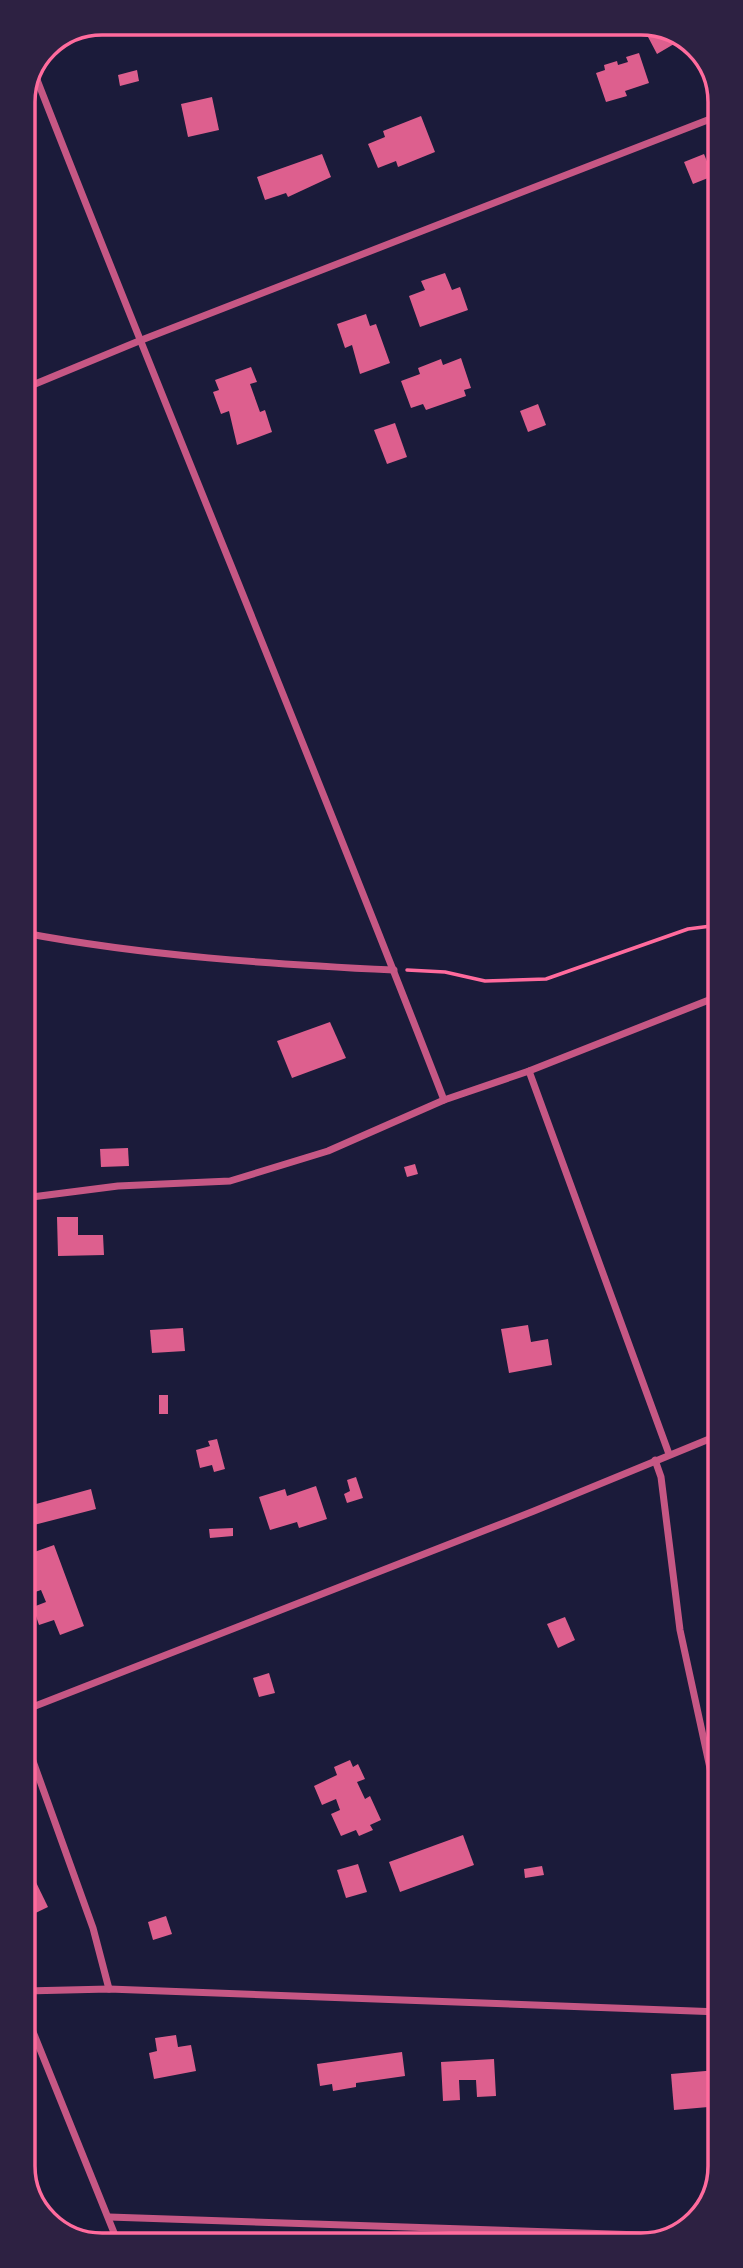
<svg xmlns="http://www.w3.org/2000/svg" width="743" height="2268" font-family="Inter,sans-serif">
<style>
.building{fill:#dd5f8e}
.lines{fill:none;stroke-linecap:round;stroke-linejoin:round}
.path{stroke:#ff6b9d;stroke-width:3.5}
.minor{stroke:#c65784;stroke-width:7}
.rim{fill:none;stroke:#ff6b9d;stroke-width:3.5}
</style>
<rect width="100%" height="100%" fill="#1b1b3a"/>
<!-- building -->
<g class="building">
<path d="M 647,23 L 680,37 L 673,41 L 674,44 L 657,54 L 647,35 L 652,32 Z"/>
<path d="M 639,53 L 649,83 L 625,91 L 627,96 L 606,102 L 596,73 L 605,70 L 604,65 L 617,61 L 618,65 L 628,62 L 626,57 Z"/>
<path d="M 137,70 L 139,81 L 120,86 L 118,75 Z"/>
<path d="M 212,97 L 219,130 L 188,137 L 181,104 Z"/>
<path d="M 421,116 L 435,152 L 398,167 L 396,161 L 378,168 L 368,144 L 385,137 L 383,131 Z"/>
<path d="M 322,154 L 331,177 L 288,197 L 286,193 L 265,200 L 257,177 Z"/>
<path d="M 704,154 L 713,176 L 693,184 L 684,162 Z"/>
<path d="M 445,273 L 452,290 L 460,287 L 468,310 L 420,327 L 409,296 L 425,290 L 421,281 Z"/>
<path d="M 366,314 L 370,326 L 376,324 L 390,363 L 360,374 L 352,345 L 345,348 L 337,324 Z"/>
<path d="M 461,358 L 471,388 L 464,390 L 466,396 L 426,410 L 423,404 L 411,408 L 401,381 L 420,374 L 418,368 L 441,359 L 443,365 Z"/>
<path d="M 251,367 L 257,382 L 250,384 L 260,412 L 265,410 L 272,432 L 237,445 L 229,411 L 221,414 L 213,392 L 219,390 L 215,380 Z"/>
<path d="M 538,404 L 546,425 L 528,432 L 520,411 Z"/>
<path d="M 395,423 L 407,457 L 387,464 L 374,430 Z"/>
<path d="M 330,1022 L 346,1058 L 292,1078 L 277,1041 Z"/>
<path d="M 26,1099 L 31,1132 L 24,1134 L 24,1100 Z"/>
<path d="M 128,1148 L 129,1166 L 101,1167 L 100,1149 Z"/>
<path d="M 415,1164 L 418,1174 L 407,1177 L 404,1167 Z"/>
<path d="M 57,1217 L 78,1217 L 78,1235 L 103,1235 L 104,1255 L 58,1256 Z"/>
<path d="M 528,1325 L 531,1342 L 548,1339 L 552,1365 L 509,1373 L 501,1329 Z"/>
<path d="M 183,1328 L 185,1351 L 152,1353 L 150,1330 Z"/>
<rect x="159" y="1395" width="9" height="19"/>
<path d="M 217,1439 L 225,1469 L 214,1472 L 212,1465 L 200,1468 L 196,1450 L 210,1446 L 208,1441 Z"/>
<path d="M 356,1477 L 363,1498 L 347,1503 L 344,1494 L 350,1491 L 347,1480 Z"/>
<path d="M 316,1486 L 327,1519 L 299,1528 L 297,1522 L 270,1530 L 259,1497 L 285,1489 L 287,1496 Z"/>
<path d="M 91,1489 L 96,1509 L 30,1526 L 25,1507 Z"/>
<path d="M 233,1528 L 233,1536 L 210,1538 L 209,1529 Z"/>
<path d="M 54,1545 L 84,1626 L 60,1635 L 54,1620 L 39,1625 L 33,1607 L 46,1602 L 41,1590 L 26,1595 L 25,1591 L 25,1576 L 33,1573 L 26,1555 Z"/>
<path d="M 565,1617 L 575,1640 L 558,1648 L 547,1624 Z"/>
<path d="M 269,1673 L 275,1693 L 259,1697 L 253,1678 Z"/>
<path d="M 350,1760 L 353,1767 L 358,1764 L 365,1779 L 357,1782 L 365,1799 L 370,1796 L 381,1820 L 370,1825 L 373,1830 L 359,1836 L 356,1830 L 341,1836 L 331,1814 L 340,1810 L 336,1799 L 322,1805 L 314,1786 L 337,1775 L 334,1767 Z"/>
<path d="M 463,1835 L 474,1865 L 400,1892 L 389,1862 Z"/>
<path d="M 358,1864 L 367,1892 L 346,1898 L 337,1870 Z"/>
<path d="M 542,1866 L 544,1875 L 525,1878 L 524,1869 Z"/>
<path d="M 30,1870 L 48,1907 L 25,1918 L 25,1873 Z"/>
<path d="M 166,1916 L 172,1934 L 153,1940 L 148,1922 Z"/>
<path d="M 176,2035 L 178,2047 L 191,2045 L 196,2071 L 154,2079 L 149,2053 L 157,2051 L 155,2038 Z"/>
<path d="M 402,2052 L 405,2076 L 356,2083 L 356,2087 L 333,2091 L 332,2084 L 320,2086 L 317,2064 Z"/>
<path d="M 494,2059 L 496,2096 L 477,2097 L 476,2080 L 459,2080 L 460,2100 L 443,2101 L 441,2062 Z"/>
<path d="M 717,2070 L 720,2106 L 674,2110 L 671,2074 Z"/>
</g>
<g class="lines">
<!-- path -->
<path class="path" d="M 407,970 L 445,972 L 485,981 L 546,979 L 688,929 L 719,925"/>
<!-- minor -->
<g class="minor">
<path d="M 34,72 C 168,416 311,756 444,1100 L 529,1071 L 719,996"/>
<path d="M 23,389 L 139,341 L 718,116"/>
<path d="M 24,933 C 146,956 270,964 394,970"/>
<path d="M 529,1071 L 669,1454"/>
<path d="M 24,1198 L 118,1186 L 230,1181 L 328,1151 L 444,1100"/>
<path d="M 655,1460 L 661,1477 L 680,1630 L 720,1814"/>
<path d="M 25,1710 L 534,1511 L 719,1435"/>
<path d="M 25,1739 L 93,1928 L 109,1989"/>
<path d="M 25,1991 L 109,1989 L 720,2012"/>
<path d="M 25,2012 L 119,2245"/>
<path d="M 109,2217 L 671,2236"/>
</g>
</g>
<!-- crop -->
<path d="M0 0H743V2268H0ZM102 35H641A67 67 0 0 1 708 102V2166A67 67 0 0 1 641 2233H102A67 67 0 0 1 35 2166V102A67 67 0 0 1 102 35Z" fill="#2d2142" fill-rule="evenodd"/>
<path class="rim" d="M102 35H641A67 67 0 0 1 708 102V2166A67 67 0 0 1 641 2233H102A67 67 0 0 1 35 2166V102A67 67 0 0 1 102 35Z"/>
</svg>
